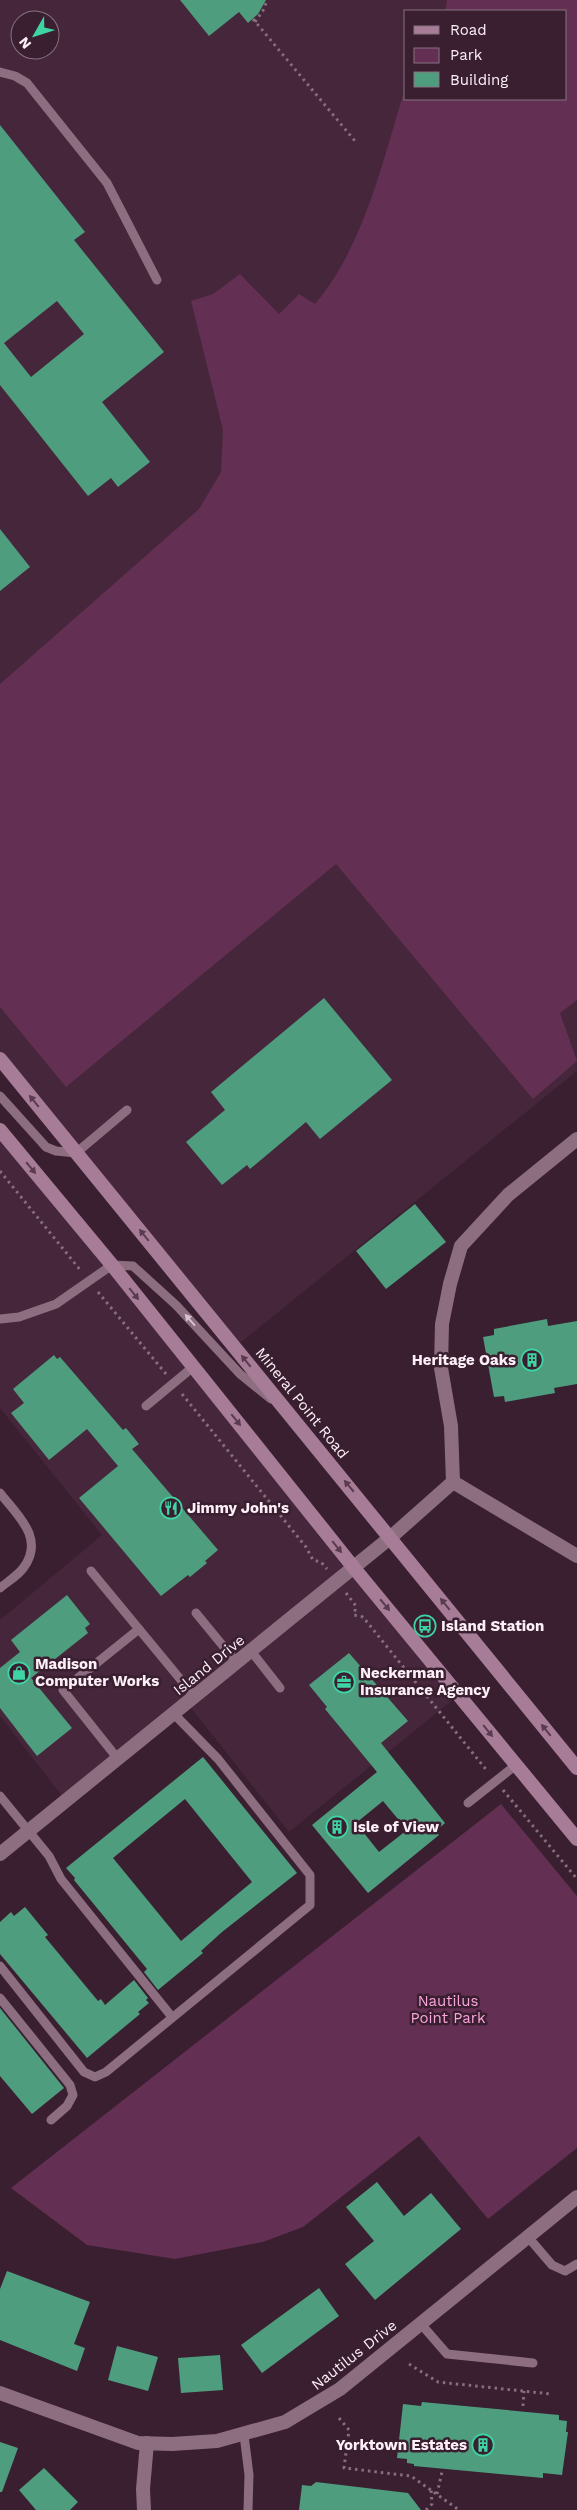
<svg xmlns="http://www.w3.org/2000/svg" width="577" height="2510" font-family="'Work Sans',sans-serif">
<style>
.built{fill:#45263b;fill-rule:evenodd}
.green{fill:#632f53}
.building{fill:#4f9d7f;fill-rule:evenodd}
.lines{fill:none;stroke-linecap:round;stroke-linejoin:round}
.path{stroke:#856f7d;stroke-width:3;stroke-dasharray:2.5 4;stroke-linecap:butt}
.service{stroke:#8d6e81;stroke-width:9}
.minor{stroke:#8d6e81;stroke-width:14}
.tertiary{stroke:#8d6e81;stroke-width:14}
.secondary{stroke:#a67c96;stroke-width:14}
.oneway{fill:#5a3b4f}
.oneway2{fill:#d6c2ce}
.labels{text-anchor:middle;stroke-width:5;stroke-linejoin:round;paint-order:stroke}
.poi-label{font-size:15px;font-weight:bold;fill:#fdeff7;stroke:#391f30;text-anchor:start}
.street-label{font-size:15px;fill:#fdeff7;stroke:#391f30}
.park-label{font-size:15px;fill:#faa6dd;stroke:#391f30}
</style>
<rect width="100%" height="100%" fill="#391f30"/>
<!-- built -->
<g class="built">
<path d="M 0,0 L 577,0 L 577,1071 L 235,1347 L 0,1059 ZM 406,11 L 566,11 L 566,99 L 406,99 ZM 20,20 L 50,20 L 50,50 L 20,50 Z"/>
<path d="M 0,1130 L 459,1695 L 289,1832 L 187,1703 L 66,1801 L 0,1716 L 0,1620 L 102,1535 L 0,1408 Z"/>
</g>
<!-- green -->
<g class="green">
<path d="M 447,0 L 577,0 L 577,1000 L 560,1013 L 577,1061 L 533,1099 L 336,864 L 66,1087 L 0,1007 L 0,684 L 199,509 L 221,472 L 223,430 L 191,301 L 213,294 L 240,274 L 279,314 L 299,294 L 315,304 C 364,246 382,163 404,92 L 406,99 L 566,99 L 566,11 L 445,11 Z"/>
<path d="M 501,1804 L 577,1896 L 577,2148 L 488,2219 L 419,2136 L 303,2227 L 263,2242 L 175,2259 L 87,2245 L 11,2188 Z"/>
</g>
<!-- building -->
<g class="building">
<path d="M 180,0 L 266,0 L 258,14 L 248,23 L 239,12 L 209,36 Z"/>
<path d="M 0,125 L 85,232 L 74,240 L 164,352 L 102,402 L 150,462 L 118,487 L 111,478 L 88,496 L 0,385 ZM 57,301 L 84,334 L 31,377 L 4,343 Z"/>
<path d="M 0,529 L 30,567 L 0,591 Z"/>
<path d="M 324,998 L 392,1080 L 320,1139 L 306,1122 L 250,1169 L 247,1165 L 222,1185 L 186,1142 L 225,1110 L 211,1092 Z"/>
<path d="M 415,1204 L 446,1242 L 386,1289 L 356,1251 Z"/>
<path d="M 547,1319 L 548,1326 L 577,1321 L 577,1384 L 554,1388 L 555,1393 L 505,1402 L 504,1396 L 494,1397 L 483,1337 L 494,1335 L 494,1329 Z"/>
<path d="M 54,1355 L 57,1359 L 60,1357 L 123,1430 L 126,1428 L 139,1444 L 132,1449 L 218,1550 L 205,1561 L 207,1563 L 190,1577 L 188,1575 L 161,1596 L 79,1498 L 118,1466 L 87,1429 L 49,1460 L 11,1413 L 24,1403 L 13,1389 Z"/>
<path d="M 67,1595 L 90,1624 L 85,1628 L 88,1633 L 31,1678 L 72,1728 L 37,1756 L 0,1708 L 0,1668 L 20,1652 L 11,1640 Z"/>
<path d="M 349,1653 L 408,1721 L 381,1743 L 445,1823 L 436,1831 L 439,1835 L 368,1893 L 312,1825 L 377,1772 L 325,1709 L 327,1707 L 309,1685 ZM 383,1801 L 407,1830 L 379,1852 L 356,1823 Z"/>
<path d="M 203,1757 L 297,1873 L 222,1932 L 201,1951 L 203,1953 L 158,1990 L 144,1972 L 147,1969 L 74,1880 L 75,1878 L 66,1868 ZM 185,1799 L 252,1882 L 181,1941 L 113,1858 Z"/>
<path d="M 25,1907 L 48,1935 L 45,1937 L 98,2001 L 101,1999 L 105,2005 L 134,1980 L 148,1998 L 146,2000 L 149,2003 L 138,2012 L 140,2014 L 87,2058 L 0,1954 L 0,1922 L 11,1912 L 14,1916 Z"/>
<path d="M 0,2008 L 64,2088 L 32,2114 L 0,2076 Z"/>
<path d="M 377,2182 L 404,2216 L 431,2193 L 461,2229 L 375,2300 L 345,2264 L 374,2241 L 346,2207 Z"/>
<path d="M 7,2271 L 90,2302 L 74,2344 L 85,2348 L 77,2371 L 0,2340 L 0,2289 Z"/>
<path d="M 319,2288 L 339,2316 L 262,2373 L 241,2345 Z"/>
<path d="M 117,2346 L 158,2357 L 148,2391 L 108,2380 Z"/>
<path d="M 220,2355 L 223,2390 L 181,2393 L 178,2358 Z"/>
<path d="M 422,2402 L 559,2415 L 559,2420 L 567,2421 L 566,2432 L 568,2432 L 562,2475 L 543,2473 L 543,2478 L 414,2466 L 414,2464 L 407,2463 L 407,2459 L 397,2458 L 403,2404 L 421,2406 Z"/>
<path d="M 0,2442 L 18,2448 L 2,2492 L 0,2492 Z"/>
<path d="M 44,2468 L 78,2502 L 70,2510 L 36,2510 L 19,2490 Z"/>
<path d="M 316,2482 L 408,2493 L 421,2510 L 299,2510 L 302,2485 L 311,2486 Z"/>
</g>
<g class="lines">
<!-- path -->
<g class="path">
<path d="M 253,19 L 355,141"/>
<path d="M 255,22 L 264,9 L 267,0"/>
<path d="M 0,1171 L 81,1271"/>
<path d="M 98,1292 L 166,1374"/>
<path d="M 182,1394 L 306,1547 L 313,1560 L 321,1562 L 327,1569"/>
<path d="M 346,1593 L 356,1606 L 354,1615 L 363,1617 L 488,1772"/>
<path d="M 503,1790 L 577,1879"/>
<path d="M 409,2364 L 438,2382 L 551,2394"/>
<path d="M 523,2406 L 524,2391"/>
<path d="M 339,2418 L 349,2430 L 344,2468 L 411,2476 L 459,2510"/>
<path d="M 437,2494 L 442,2472"/>
<path d="M 426,2510 L 432,2504 L 431,2489"/>
</g>
<!-- service -->
<g class="service">
<path d="M 0,72 L 15,76 L 27,83 L 107,183 L 157,280"/>
<path d="M 0,1096 L 46,1147 L 56,1151 L 76,1153 L 127,1110"/>
<path d="M 0,1319 L 19,1317 L 56,1304 L 112,1265 L 133,1266 L 176,1305 L 240,1374 L 271,1399"/>
<path d="M 146,1406 L 193,1367"/>
<path d="M 0,1493 C 17,1515 45,1538 24,1567 C 19,1575 7,1582 0,1588"/>
<path d="M 91,1571 L 195,1697"/>
<path d="M 196,1613 L 237,1663"/>
<path d="M 251,1651 L 280,1688"/>
<path d="M 118,1759 L 63,1690 L 139,1629"/>
<path d="M 0,1796 L 49,1856 L 61,1879 L 172,2017"/>
<path d="M 468,1803 L 516,1765"/>
<path d="M 0,1966 L 84,2072 L 95,2077 L 106,2072 L 310,1905 L 310,1875 L 218,1759 L 174,1714"/>
<path d="M 0,1998 L 70,2085 L 73,2095 L 67,2106 L 51,2120"/>
<path d="M 528,2237 L 552,2265 L 565,2271 L 577,2264"/>
<path d="M 421,2324 L 447,2354 L 533,2363"/>
<path d="M 244,2435 L 249,2475 L 248,2510"/>
</g>
<!-- minor -->
<g class="minor">
<path d="M 453,1482 L 577,1556"/>
<path d="M 391,1537 L 453,1482 L 451,1426 L 441,1368 L 442,1324 L 450,1284 L 461,1246 L 508,1195 L 577,1139"/>
<path d="M 0,2393 L 138,2443 L 172,2444 L 217,2441 L 285,2422 L 340,2389 L 577,2197"/>
<path d="M 144,2510 L 143,2489 L 147,2443"/>
</g>
<!-- tertiary -->
<path class="tertiary" d="M 0,1854 L 391,1537"/>
<!-- secondary -->
<g class="secondary">
<path d="M 0,1059 L 577,1768"/>
<path d="M 0,1130 L 112,1265 L 354,1568 L 577,1839"/>
</g>
</g>
<!-- one-way arrows -->
<defs><path id="oneway-solid" d="M-6-.8H1V-3.2L6.5 0L1 3.2V.8H-6Z" transform="scale(1.25)"/></defs>
<g class="oneway">
<use href="#oneway-solid" transform="translate(34 1101) rotate(-129)"/>
<use href="#oneway-solid" transform="translate(31 1168) rotate(50)"/>
<use href="#oneway-solid" transform="translate(144 1235) rotate(-129)"/>
<use href="#oneway-solid" transform="translate(134 1294) rotate(51)"/>
<use href="#oneway-solid" transform="translate(246 1361) rotate(-129)"/>
<use href="#oneway-solid" transform="translate(236 1420) rotate(51)"/>
<use href="#oneway-solid" transform="translate(349 1486) rotate(-130)"/>
<use href="#oneway-solid" transform="translate(337 1547) rotate(51)"/>
<use href="#oneway-solid" transform="translate(445 1604) rotate(-129)"/>
<use href="#oneway-solid" transform="translate(385 1605) rotate(50)"/>
<use href="#oneway-solid" transform="translate(546 1730) rotate(-129)"/>
<use href="#oneway-solid" transform="translate(488 1731) rotate(51)"/>
</g>
<use class="oneway2" href="#oneway-solid" transform="translate(190 1320) rotate(-131)"/>
<!-- icons -->
<defs>
<g id="building-ring" transform="scale(1.125)"><circle r="9.5" fill="#391f30" stroke="#3ed4a3" stroke-width="1.5"/><path d="M-4-6H4V6H1V3H-1V6H-4ZM-2.5-4.3h1.7v1.8h-1.7ZM.8-4.3h1.7v1.8H.8ZM-2.5-1h1.7V.8h-1.7ZM.8-1h1.7V.8H.8Z" fill="#3ed4a3"/></g>
<g id="restaurant-ring" transform="scale(1.125)"><circle r="9.5" fill="#391f30" stroke="#3ed4a3" stroke-width="1.5"/><path d="M-5-6h1v4h1v-4h1v4h1v-4h1v5L-1.5 .5V6h-2V.5L-5-1ZM5-6V6H3V1.5H1.5Q1.5-4 5-6Z" fill="#3ed4a3"/></g>
<g id="bus-ring" transform="scale(1.125)"><circle r="9.5" fill="#391f30" stroke="#3ed4a3" stroke-width="1.5"/><path d="M-5-6H5V4H4V6H2V4H-2V6H-4V4H-5ZM-3.5-4V0h7V-4ZM-3.5 1.2v1.5H-2V1.2ZM2 1.2v1.5H3.5V1.2Z" fill="#3ed4a3"/></g>
<g id="shop-ring" transform="scale(1.125)"><circle r="9.5" fill="#391f30" stroke="#3ed4a3" stroke-width="1.5"/><path d="M-5-2.5h2.3a2.7 3.5 0 0 1 5.4 0H5L5.5 6h-11ZM-1.5-2.5h3a1.5 2.3 0 0 0-3 0Z" fill="#3ed4a3"/></g>
<g id="office-ring" transform="scale(1.125)"><circle r="9.5" fill="#391f30" stroke="#3ed4a3" stroke-width="1.5"/><path d="M-6-3h4V-5.5h4V-3h4V5H-6ZM-1-4.5V-3h2v-1.5ZM-6 0V1H6V0Z" fill="#3ed4a3"/></g>
</defs>
<g fill-rule="evenodd">
<use href="#building-ring" x="532" y="1360"/>
<use href="#restaurant-ring" x="171" y="1508"/>
<use href="#bus-ring" x="425" y="1626"/>
<use href="#shop-ring" x="19" y="1673"/>
<use href="#office-ring" x="344" y="1682"/>
<use href="#building-ring" x="337" y="1827"/>
<use href="#building-ring" x="483" y="2445"/>
</g>
<g class="labels">
<!-- poi labels -->
<g class="poi-label">
<text x="516" y="1365" text-anchor="end">Heritage Oaks</text>
<text x="187" y="1513">Jimmy John's</text>
<text x="441" y="1631">Island Station</text>
<text x="35" y="1669">Madison<tspan x="35" dy="17">Computer Works</tspan></text>
<text x="360" y="1678">Neckerman<tspan x="360" dy="17">Insurance Agency</tspan></text>
<text x="353" y="1832">Isle of View</text>
<text x="467" y="2450" text-anchor="end">Yorktown Estates</text>
</g>
<!-- street labels -->
<g class="street-label">
<text transform="translate(302 1403) rotate(51)" y="5">Mineral Point Road</text>
<text transform="translate(209 1665) rotate(-39)" y="5">Island Drive</text>
<text transform="translate(354 2355) rotate(-38)" y="5">Nautilus Drive</text>
</g>
<!-- park labels -->
<g class="park-label">
<text x="448" y="2006">Nautilus<tspan x="448" dy="17">Point Park</tspan></text>
</g>
</g>
<!-- legend -->
<rect x="404" y="10" width="162" height="90" fill="#391f30" stroke="#877280"/>
<rect x="414" y="26" width="25" height="8" fill="#a67c96" stroke="#877280"/>
<text x="450" y="35" font-size="15" fill="#fdeff7">Road</text>
<rect x="414" y="48" width="25" height="15" fill="#632f53" stroke="#877280"/>
<text x="450" y="60" font-size="15" fill="#fdeff7">Park</text>
<rect x="414" y="72" width="25" height="15" fill="#4f9d7f" stroke="#877280"/>
<text x="450" y="85" font-size="15" fill="#fdeff7">Building</text>
<!-- north arrow -->
<g transform="translate(35 35) rotate(231)"><circle r="24" fill="#391f30" stroke="#877280"/>
<path d="M0-4L9 19L0 12L-9 19Z" fill="#3ed4a3"/>
<text y="-8" font-size="14" font-weight="bold" text-anchor="middle" fill="#fdeff7">N</text>
</g>
</svg>
